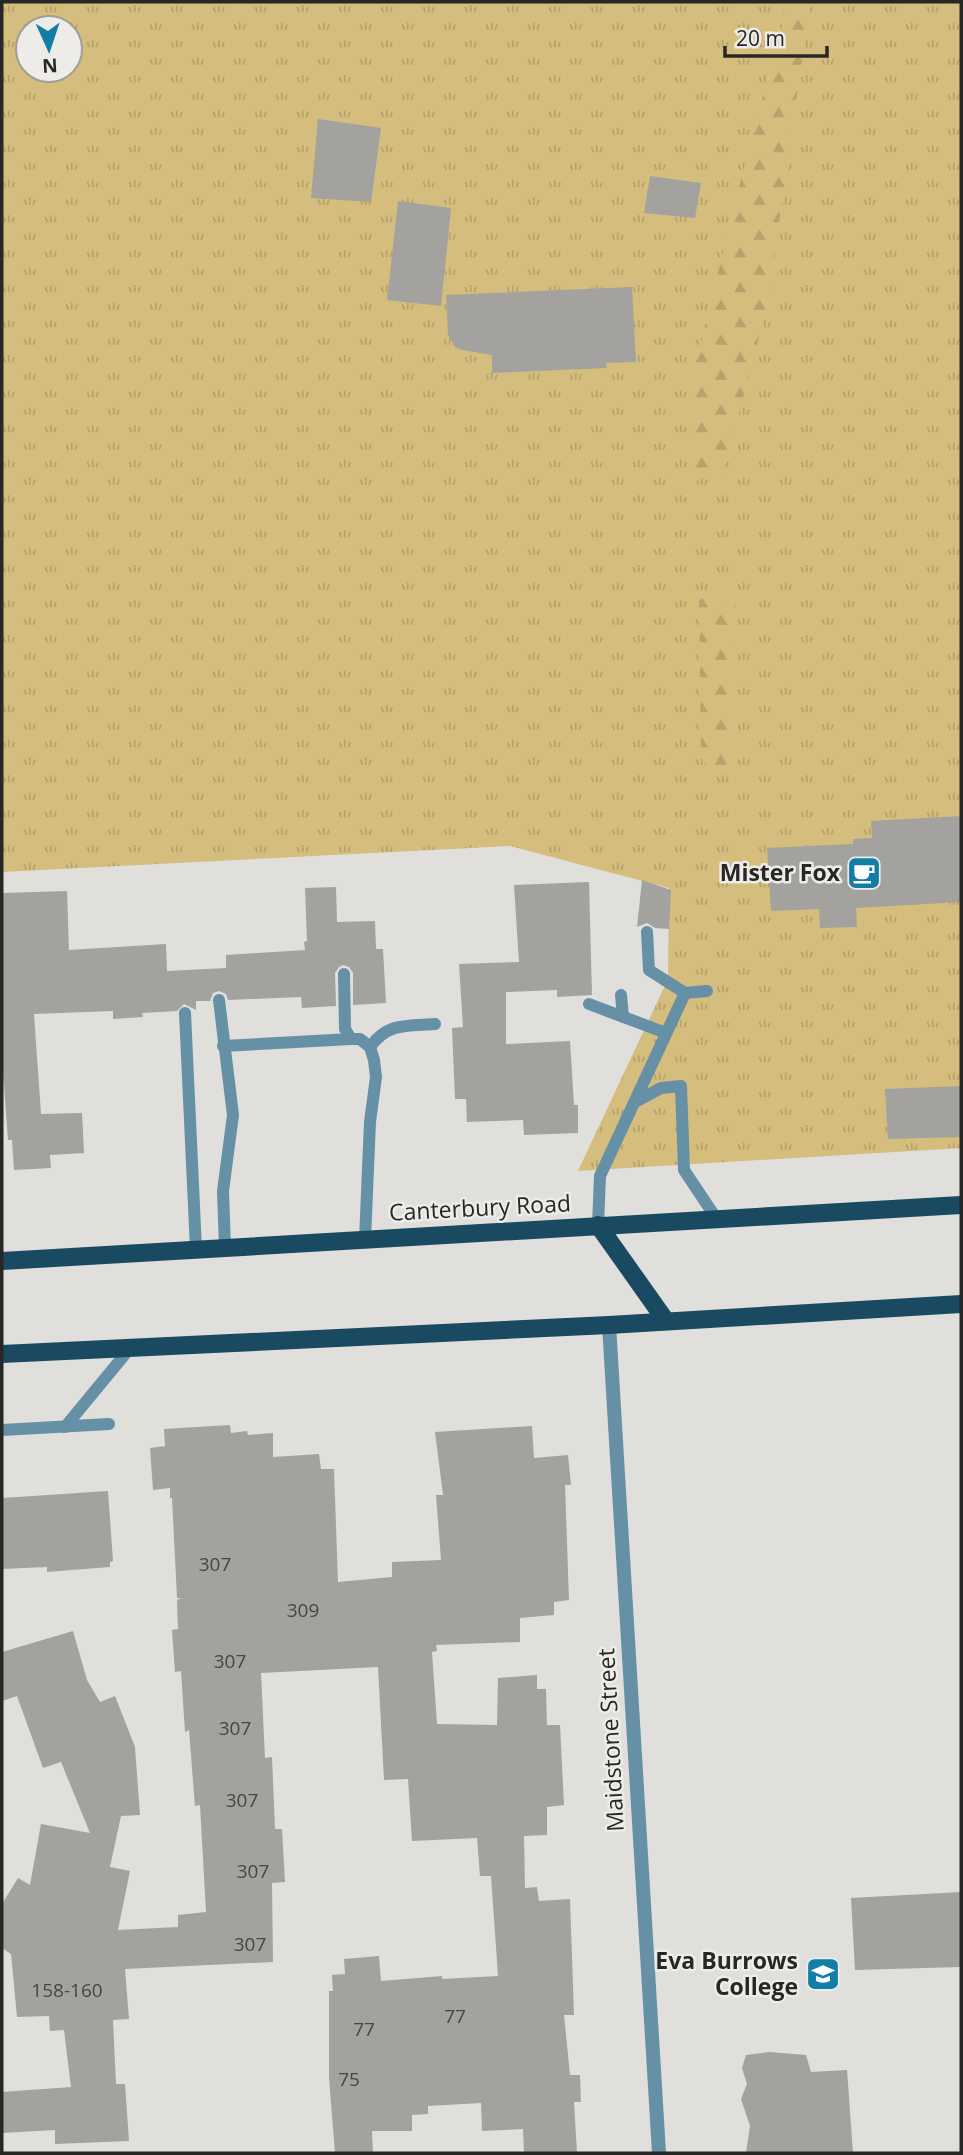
<svg xmlns="http://www.w3.org/2000/svg" width="963" height="2155" font-family="'Open Sans',sans-serif">
<style>
.grass{fill:url(#grass-tufts);fill-rule:evenodd}
.forest{fill:url(#forest-firs)}
.building{fill:#a3a29e}
.lines{fill:none;stroke-linecap:round;stroke-linejoin:round}
.service{stroke:#6690a6;stroke-width:12}
.minor{stroke:#6690a6;stroke-width:14}
.primary{stroke:#194a61;stroke-width:18}
.labels{text-anchor:middle;stroke-width:5;stroke-linejoin:round;paint-order:stroke}
.number-label{font-size:19px;fill:#474644}
.poi-label{font-size:23px;font-weight:bold;fill:#282726;stroke:#eeece8;text-anchor:end}
.street-label{font-size:23px;fill:#282726;stroke:#eeece8}
</style>
<defs>
<pattern id="grass-tufts" width="24" height="20" patternUnits="userSpaceOnUse" patternTransform="scale(1.75)"><rect width="24" height="20" fill="#d4bd7d"/><path d="M3 7l-1-3M5 7V3M7 7l1-3M15 17l-1-3M17 17v-4M19 17l1-3" fill="none" stroke="#b6a26c"/></pattern>
<pattern id="forest-firs" width="22" height="20" patternUnits="userSpaceOnUse" patternTransform="scale(1.75)"><rect width="22" height="20" fill="#d4bd7d"/><path d="M5 1l3.5 6h-7zM16 11l3.5 6h-7z" fill="#b6a26c"/></pattern>
</defs>
<rect width="100%" height="100%" fill="#e0dfdb"/>
<!-- grass -->
<path class="grass" d="M 2,2 L 961,2 L 961,1148 L 578,1171 L 668,979 L 669,888 L 510,846 L 2,872 ZM 28,28 L 70,28 L 70,70 L 28,70 Z"/>
<!-- forest -->
<g class="forest">
<path d="M 784,2 L 810,2 L 768,302 L 723,474 L 697,480 L 692,490 L 694,370 L 750,143 L 782,28 Z"/>
<path d="M 736,592 L 731,757 L 725,768 L 710,769 L 701,757 L 699,600 L 708,595 L 717,601 L 730,599 Z"/>
</g>
<!-- building -->
<g class="building">
<path d="M 318,119 L 381,128 L 371,202 L 311,198 Z"/>
<path d="M 650,176 L 701,183 L 695,218 L 644,213 Z"/>
<path d="M 398,201 L 451,208 L 441,306 L 387,300 Z"/>
<path d="M 632,287 L 636,362 L 606,363 L 607,368 L 492,373 L 492,355 L 462,350 L 455,347 L 448,335 L 446,295 Z"/>
<path d="M 961,816 L 961,902 L 856,908 L 857,927 L 820,928 L 819,909 L 771,911 L 767,848 L 853,844 L 853,839 L 872,838 L 871,821 Z"/>
<path d="M 642,880 L 671,890 L 669,929 L 655,928 L 647,923 L 637,927 Z"/>
<path d="M 589,882 L 592,995 L 557,997 L 557,990 L 506,992 L 506,1044 L 570,1041 L 574,1105 L 578,1105 L 578,1133 L 524,1135 L 523,1120 L 467,1122 L 466,1099 L 455,1099 L 452,1028 L 463,1027 L 459,964 L 519,962 L 514,885 Z"/>
<path d="M 336,887 L 337,922 L 375,921 L 376,949 L 383,949 L 386,1003 L 353,1005 L 353,973 L 349,967 L 343,965 L 339,967 L 335,973 L 336,1006 L 302,1008 L 301,997 L 228,1000 L 226,994 L 219,991 L 213,993 L 210,1001 L 196,1001 L 196,1010 L 184,1004 L 177,1011 L 142,1013 L 143,1017 L 113,1019 L 113,1011 L 34,1014 L 41,1114 L 82,1113 L 84,1153 L 50,1155 L 51,1168 L 14,1170 L 12,1140 L 8,1140 L 2,1058 L 2,893 L 67,891 L 69,950 L 166,944 L 167,971 L 226,968 L 226,955 L 305,950 L 304,942 L 307,941 L 305,888 Z"/>
<path d="M 961,1086 L 961,1137 L 888,1139 L 885,1089 Z"/>
<path d="M 230,1425 L 231,1433 L 247,1431 L 248,1435 L 273,1433 L 273,1457 L 319,1454 L 321,1469 L 334,1469 L 338,1582 L 392,1577 L 392,1562 L 441,1560 L 436,1495 L 443,1495 L 435,1432 L 532,1426 L 534,1458 L 568,1455 L 571,1485 L 565,1485 L 569,1600 L 554,1602 L 554,1615 L 520,1618 L 520,1642 L 436,1645 L 437,1651 L 432,1652 L 437,1724 L 497,1725 L 498,1678 L 537,1675 L 537,1689 L 546,1689 L 547,1725 L 560,1725 L 564,1805 L 547,1807 L 547,1835 L 524,1836 L 525,1888 L 537,1887 L 539,1901 L 570,1899 L 574,2015 L 564,2015 L 570,2075 L 580,2075 L 581,2102 L 574,2102 L 577,2153 L 524,2153 L 523,2129 L 482,2131 L 481,2103 L 428,2106 L 428,2114 L 412,2115 L 412,2131 L 372,2131 L 373,2153 L 335,2153 L 329,2078 L 329,1991 L 333,1991 L 332,1975 L 345,1974 L 344,1959 L 379,1956 L 381,1981 L 442,1976 L 442,1979 L 498,1976 L 491,1876 L 480,1876 L 477,1838 L 412,1841 L 408,1779 L 384,1780 L 378,1667 L 261,1673 L 265,1758 L 272,1757 L 275,1829 L 282,1829 L 285,1882 L 272,1883 L 273,1962 L 125,1969 L 129,2019 L 113,2020 L 116,2084 L 125,2084 L 129,2141 L 55,2144 L 55,2130 L 2,2133 L 2,2092 L 71,2087 L 64,2030 L 50,2031 L 49,2016 L 17,2017 L 11,1954 L 2,1948 L 2,1904 L 18,1878 L 30,1885 L 41,1824 L 90,1833 L 61,1762 L 43,1768 L 17,1696 L 2,1701 L 2,1652 L 73,1631 L 87,1680 L 100,1702 L 115,1696 L 135,1747 L 140,1815 L 121,1816 L 110,1867 L 130,1871 L 118,1930 L 178,1927 L 178,1915 L 206,1912 L 200,1805 L 195,1806 L 189,1730 L 185,1732 L 181,1671 L 175,1672 L 172,1630 L 178,1629 L 177,1600 L 181,1598 L 177,1598 L 172,1498 L 170,1498 L 170,1488 L 153,1490 L 150,1448 L 165,1446 L 164,1429 Z"/>
<path d="M 108,1491 L 113,1561 L 110,1562 L 110,1567 L 47,1572 L 47,1567 L 2,1569 L 2,1498 Z"/>
<path d="M 961,1892 L 961,1967 L 855,1970 L 851,1898 Z"/>
<path d="M 769,2052 L 806,2055 L 811,2072 L 847,2070 L 853,2153 L 746,2153 L 750,2126 L 741,2099 L 747,2084 L 742,2068 L 746,2055 Z"/>
</g>
<g class="lines">
<!-- service -->
<g class="service">
<path d="M 647,932 L 649,970 L 685,993"/>
<path d="M 344,974 L 345,1029 L 351,1039"/>
<path d="M 621,995 L 623,1017"/>
<path d="M 219,1000 L 233,1115 L 223,1191 L 225,1248"/>
<path d="M 589,1004 L 666,1033"/>
<path d="M 185,1013 L 196,1249"/>
<path d="M 223,1046 L 351,1039 L 360,1039 L 370,1047 L 374,1060 L 376,1077 L 370,1122 L 365,1239"/>
<path d="M 370,1047 C 388,1022 408,1026 435,1024"/>
<path d="M 635,1102 L 661,1088 L 681,1086 L 684,1170 L 716,1218"/>
<path d="M 598,1225 L 600,1176 L 685,993 L 707,991"/>
<path d="M 65,1427 L 131,1347"/>
<path d="M 2,1430 L 109,1424"/>
</g>
<!-- minor -->
<path class="minor" d="M 609,1325 L 659,2153"/>
<!-- primary -->
<g class="primary">
<path d="M 598,1225 L 666,1321"/>
<path d="M 2,1261 L 961,1205"/>
<path d="M 2,1354 L 609,1325 L 961,1304"/>
</g>
</g>
<!-- icons -->
<defs>
<g id="cafe-square" transform="scale(1.75)"><rect x="-9" y="-9" width="18" height="18" rx="4" fill="#127da6" stroke="#eeece8"/><path d="M-5.5-4.5H6V0H3Q3 3.5 0 3.5H-2.5Q-5.5 3.5-5.5 0ZM3-3.2v2h1.7v-2ZM-6 4.5H4V6H-6Z" fill="#fff"/></g>
<g id="university-square" transform="scale(1.75)"><rect x="-9" y="-9" width="18" height="18" rx="4" fill="#127da6" stroke="#eeece8"/><path d="M0-5L7-2L0 1L-7-2ZM-4 1L0 2.5L4 1V4Q0 6-4 4Z" fill="#fff"/></g>
</defs>
<g fill-rule="evenodd">
<use href="#cafe-square" x="864" y="873"/>
<use href="#university-square" x="823" y="1974"/>
</g>
<g class="labels">
<!-- number labels -->
<g class="number-label">
<text x="215" y="1571">307</text>
<text x="303" y="1617">309</text>
<text x="230" y="1668">307</text>
<text x="235" y="1735">307</text>
<text x="242" y="1807">307</text>
<text x="253" y="1878">307</text>
<text x="250" y="1951">307</text>
<text x="67" y="1997">158-160</text>
<text x="455" y="2023">77</text>
<text x="364" y="2036">77</text>
<text x="349" y="2086">75</text>
</g>
<!-- poi labels -->
<g class="poi-label">
<text x="840" y="881">Mister Fox</text>
<text x="798" y="1969">Eva Burrows<tspan x="798" dy="26">College</tspan></text>
</g>
<!-- street labels -->
<g class="street-label">
<text transform="translate(480 1208) rotate(-3)" y="8">Canterbury Road</text>
<text transform="translate(611 1740) rotate(-93)" y="8">Maidstone Street</text>
</g>
</g>
<!-- border -->
<rect width="963" height="2155" fill="none" stroke="#282726" stroke-width="7"/>
<!-- north arrow -->
<g transform="translate(49 49) rotate(177)"><circle r="33" fill="#eeece8" stroke="#9f9d9a" stroke-width="2"/>
<path d="M0-5L12 26L0 18L-12 26Z" fill="#127da6"/>
<text y="-10" font-size="19" font-weight="bold" text-anchor="middle" fill="#282726">N</text>
</g>
<!-- scale -->
<path d="M725 46v10h102v-10" fill="none" stroke="#282726" stroke-width="3.5"/>
<text x="736" y="46" font-size="21" fill="#282726" stroke="#eeece8" stroke-width="5" paint-order="stroke">20 m</text>
</svg>
